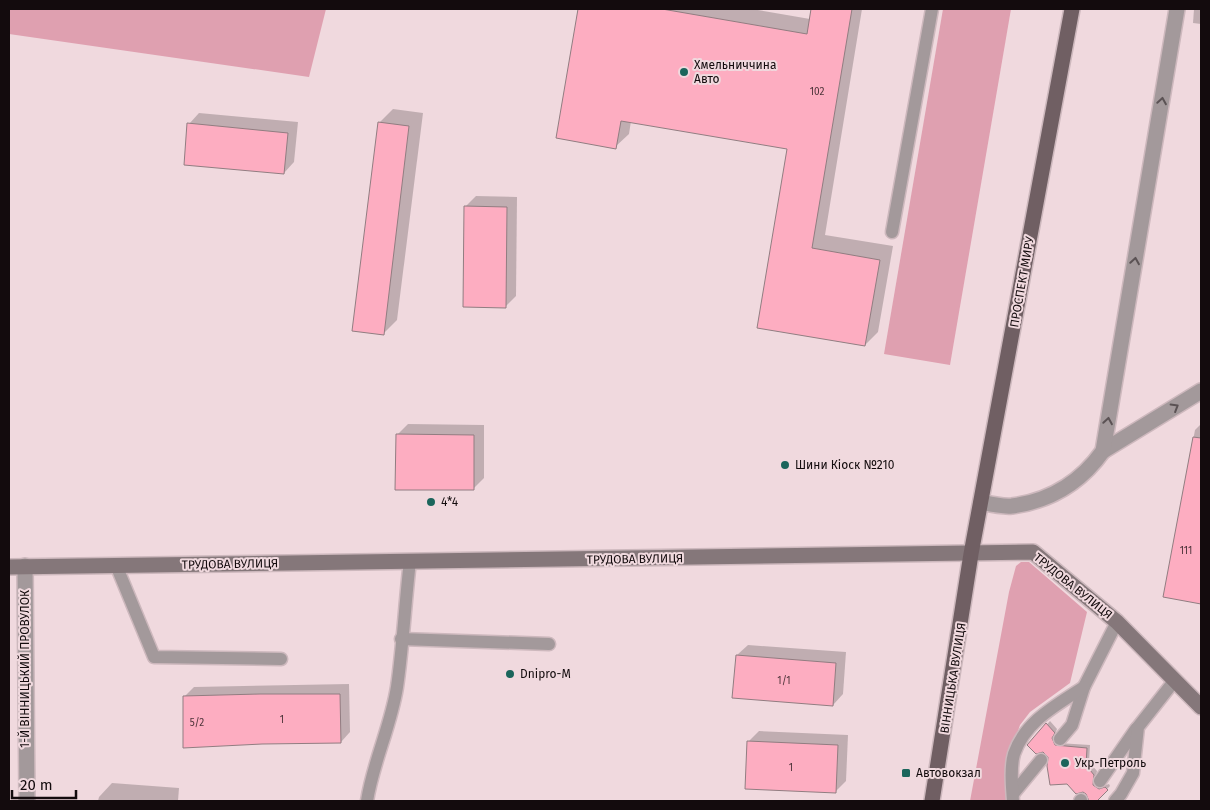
<svg xmlns="http://www.w3.org/2000/svg" width="1210" height="810" font-family="'Fira Sans',sans-serif">
<style>
.green{fill:#dfa0b0}
.shadow{fill:#0003}
.building{fill:#fdadc1;stroke:#917d81}
.lines{fill:none;stroke-linecap:round;stroke-linejoin:round}
.lane-casing{stroke:#cdb8bd;stroke-width:15}
.street-casing{stroke:#cdb8bd;stroke-width:18}
.secondary-casing{stroke:#cdb8bd;stroke-width:18}
.primary-casing{stroke:#cdb8bd;stroke-width:18}
.lane{stroke:#a3999b;stroke-width:12}
.street{stroke:#a3999b;stroke-width:15}
.secondary{stroke:#85777a;stroke-width:15}
.primary{stroke:#705f63;stroke-width:15}
.oneway{stroke:#5b5254}
.poi-dot{fill:#1b655b;stroke:#f0d9de;stroke-width:2}
.labels{text-anchor:middle;stroke-width:4;stroke-linejoin:round;paint-order:stroke}
.number-label{font-size:10px;fill:#4e343a}
.poi-label{font-size:12px;fill:#130b0d;stroke:#f0d9de;text-anchor:start}
.street-label{font-size:12px;fill:#130b0d;stroke:#f0d9de}
</style>
<rect width="100%" height="100%" fill="#f0d9de"/>
<!-- green -->
<g class="green">
<path d="M 9,9 L 326,9 L 309,77 L 9,34 Z"/>
<path d="M 943,9 L 1011,9 L 950,365 L 884,354 Z"/>
<path d="M 1021,562 L 1029,562 L 1087,612 L 1070,683 L 1030,712 L 1020,725 L 1005,769 L 1008,801 L 970,801 L 1009,592 L 1016,566 Z"/>
</g>
<!-- shadow -->
<g class="shadow">
<path d="M 579,9 L 752,9 L 810,19 L 812,9 L 862,9 L 825,235 L 893,246 L 878,332 L 865,345 L 758,327 L 789,148 L 631,121 L 629,134 L 615,147 L 557,137 Z"/>
<path d="M 1194,9 L 1201,9 L 1201,24 L 1193,23 Z"/>
<path d="M 393,109 L 423,113 L 397,320 L 383,334 L 379,123 Z"/>
<path d="M 199,113 L 298,122 L 294,162 L 284,173 L 189,124 Z"/>
<path d="M 476,196 L 517,197 L 516,296 L 505,307 L 465,207 Z"/>
<path d="M 408,424 L 484,425 L 484,478 L 473,489 L 397,435 Z"/>
<path d="M 1201,424 L 1201,603 L 1164,596 L 1195,430 Z"/>
<path d="M 748,645 L 846,652 L 843,694 L 833,705 L 737,655 Z"/>
<path d="M 349,684 L 350,732 L 341,742 L 184,697 L 194,687 Z"/>
<path d="M 1050,721 L 1057,729 L 1055,734 L 1058,743 L 1090,745 L 1089,762 L 1097,771 L 1095,781 L 1103,786 L 1109,784 L 1110,786 L 1095,801 L 1089,801 L 1090,797 L 1084,791 L 1067,783 L 1050,756 L 1029,745 Z"/>
<path d="M 759,731 L 848,735 L 846,781 L 835,792 L 748,742 Z"/>
<path d="M 112,783 L 179,788 L 178,801 L 98,801 L 99,797 Z"/>
</g>
<!-- building -->
<g class="building">
<path d="M 578,9 L 662,9 L 807,34 L 811,9 L 852,9 L 812,248 L 880,260 L 865,346 L 757,328 L 787,149 L 621,121 L 616,149 L 556,138 Z"/>
<path d="M 378,122 L 409,126 L 384,335 L 352,331 Z"/>
<path d="M 187,123 L 288,133 L 284,174 L 184,165 Z"/>
<path d="M 464,206 L 507,207 L 506,308 L 463,307 Z"/>
<path d="M 396,434 L 474,435 L 474,490 L 395,490 Z"/>
<path d="M 1193,437 L 1201,438 L 1201,604 L 1163,597 Z"/>
<path d="M 736,655 L 836,663 L 833,706 L 732,698 Z"/>
<path d="M 260,694 L 340,694 L 341,743 L 262,744 L 183,748 L 183,696 Z"/>
<path d="M 1046,723 L 1055,733 L 1052,738 L 1055,745 L 1087,748 L 1086,765 L 1094,775 L 1093,785 L 1099,789 L 1105,787 L 1108,790 L 1097,801 L 1089,801 L 1086,794 L 1083,792 L 1076,794 L 1067,784 L 1050,785 L 1047,766 L 1048,757 L 1043,752 L 1036,754 L 1027,745 Z"/>
<path d="M 747,741 L 838,745 L 836,793 L 745,789 Z"/>
</g>
<g class="lines">
<!-- lane casing -->
<g class="lane-casing">
<g id="lane">
<path d="M 892,232 L 932,9"/>
<path d="M 116,565 L 154,657 L 281,659"/>
<path d="M 401,639 L 549,644"/>
<path d="M 1060,739 L 1072,725 L 1084,687 L 1117,622"/>
<path d="M 1100,781 L 1136,729"/>
<path d="M 1013,794 L 1041,760"/>
<path d="M 367,801 C 373,762 391,726 397,687 C 403,646 405,603 410,561"/>
<path d="M 1013,801 C 1012,787 1010,768 1014,754 C 1025,721 1057,705 1084,687"/>
<path d="M 1080,801 L 1081,800"/>
<path d="M 1115,801 L 1121,794 L 1133,773 L 1138,727 L 1175,680"/>
</g>
</g>
<!-- street casing -->
<g class="street-casing">
<g id="street">
<path d="M 1103,451 L 1201,391"/>
<path d="M 981,502 C 990,504 1002,507 1012,506 C 1050,501 1081,482 1103,451 L 1177,9"/>
<path d="M 25,566 L 27,801"/>
</g>
</g>
<!-- secondary casing -->
<g class="secondary-casing">
<path id="secondary" d="M 9,567 L 1033,552 L 1117,622 L 1201,707"/>
</g>
<!-- primary casing -->
<g class="primary-casing">
<path id="primary" d="M 932,801 L 971,554 L 1072,9"/>
</g>
<!-- lane -->
<use href="#lane" class="lane"/>
<!-- street -->
<use href="#street" class="street"/>
<!-- secondary -->
<use href="#secondary" class="secondary"/>
<!-- primary -->
<use href="#primary" class="primary"/>
</g>
<!-- one-way arrows -->
<defs><path id="oneway-chevron" d="M-2-3.5L2.5 0L-2 3.5" fill="none" stroke-width="1.6" stroke-linecap="round" stroke-linejoin="round" transform="scale(1.25)"/></defs>
<g class="oneway">
<use href="#oneway-chevron" transform="translate(1162 101) rotate(-81)"/>
<use href="#oneway-chevron" transform="translate(1135 261) rotate(-81)"/>
<use href="#oneway-chevron" transform="translate(1175 407) rotate(-31)"/>
<use href="#oneway-chevron" transform="translate(1108 421) rotate(-81)"/>
</g>
<!-- markers -->
<g class="poi-dot">
<circle cx="684" cy="72" r="5"/>
<circle cx="785" cy="465" r="5"/>
<circle cx="431" cy="502" r="5"/>
<circle cx="510" cy="674" r="5"/>
<circle cx="1065" cy="763" r="5"/>
<rect x="901" y="768" width="10" height="10" rx="2.5"/>
</g>
<g class="labels">
<!-- number labels -->
<g class="number-label">
<text x="817" y="95">102</text>
<text x="1186" y="554">111</text>
<text x="784" y="684">1/1</text>
<text x="282" y="723">1</text>
<text x="197" y="726">5/2</text>
<text x="791" y="771">1</text>
</g>
<!-- poi labels -->
<g class="poi-label">
<text x="694" y="69">Хмельниччина<tspan x="694" dy="14">Авто</tspan></text>
<text x="795" y="469">Шини Кіоск №210</text>
<text x="441" y="506">4*4</text>
<text x="520" y="678">Dnipro-M</text>
<text x="1075" y="767">Укр-Петроль</text>
<text x="916" y="777">Автовокзал</text>
</g>
<!-- street labels -->
<g class="street-label">
<text transform="translate(1022 282) rotate(-80)" y="4">ПРОСПЕКТ МИРУ</text>
<text transform="translate(635 559) rotate(-1)" y="4">ТРУДОВА ВУЛИЦЯ</text>
<text transform="translate(230 564) rotate(-1)" y="4">ТРУДОВА ВУЛИЦЯ</text>
<text transform="translate(1073 586) rotate(39)" y="4">ТРУДОВА ВУЛИЦЯ</text>
<text transform="translate(25 669) rotate(-90)" y="4">1-Й ВІННИЦЬКИЙ ПРОВУЛОК</text>
<text transform="translate(953 678) rotate(-81)" y="4">ВІННИЦЬКА ВУЛИЦЯ</text>
</g>
</g>
<!-- border -->
<rect width="1210" height="810" fill="none" stroke="#130b0d" stroke-width="20"/>
<!-- scale -->
<path d="M12 790v8h64v-8" fill="none" stroke="#130b0d" stroke-width="2.5"/>
<text x="20" y="790" font-size="15" fill="#130b0d" stroke="#f0d9de" stroke-width="4" paint-order="stroke">20 m</text>
</svg>
